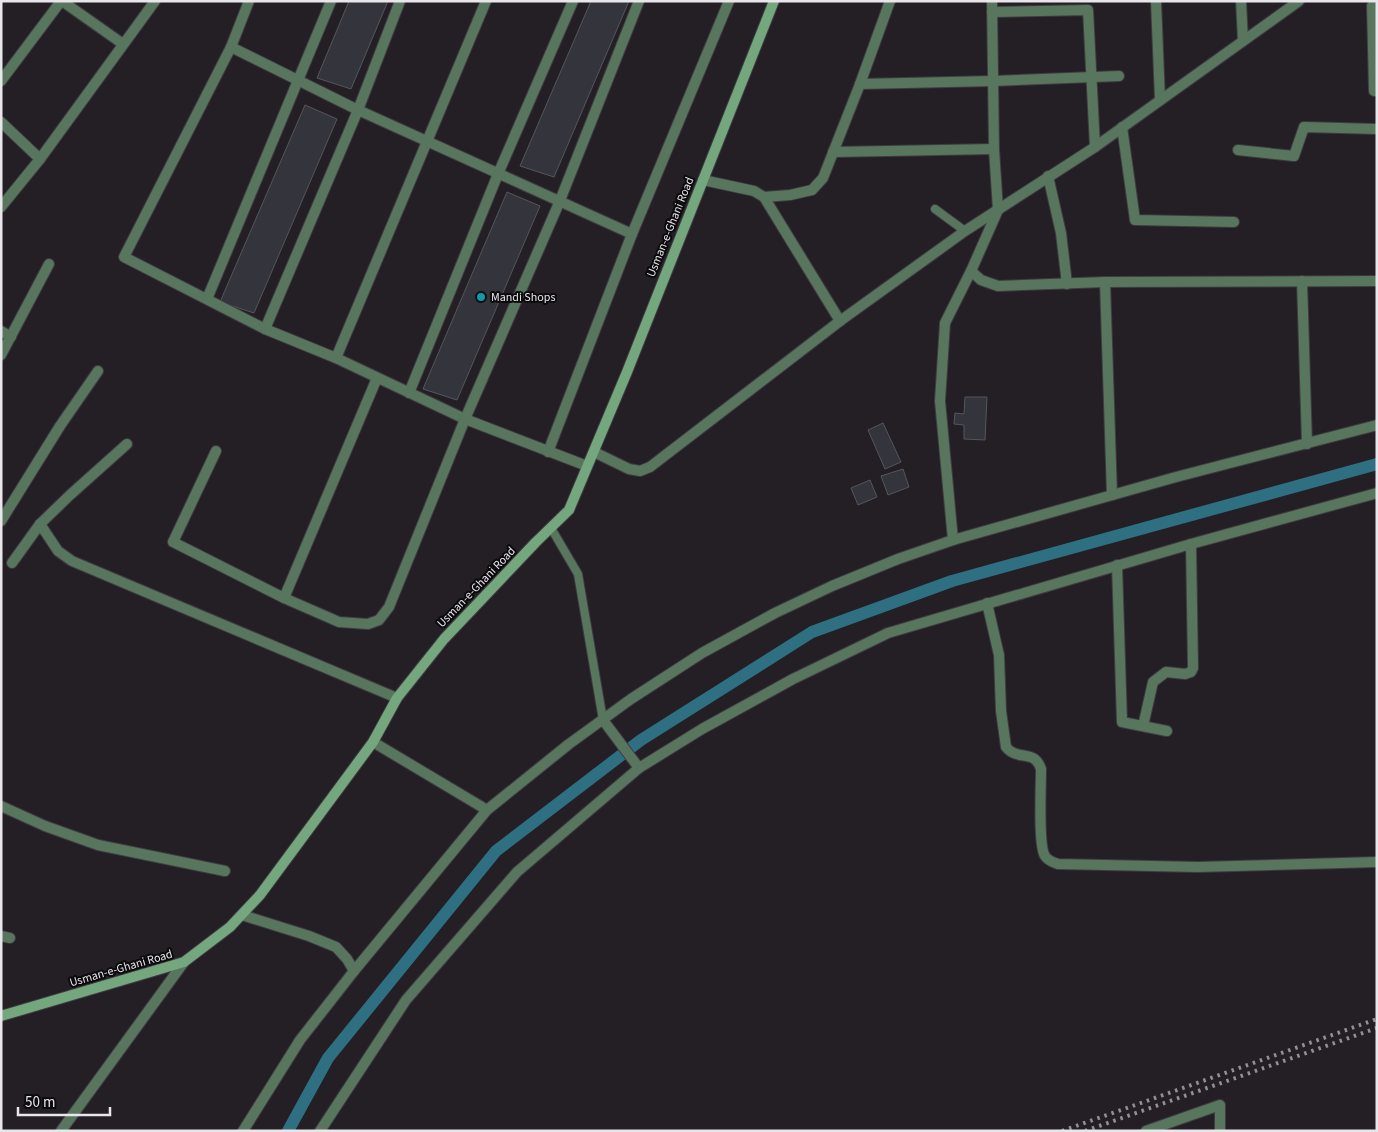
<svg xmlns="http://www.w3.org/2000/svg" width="1378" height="1132" font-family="'Source Sans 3',sans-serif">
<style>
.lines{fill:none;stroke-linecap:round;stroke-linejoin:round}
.canal{stroke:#2f6f82;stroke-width:12}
.building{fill:#34343c;stroke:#55565e}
.service-casing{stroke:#3f3b41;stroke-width:10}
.minor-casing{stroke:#3f3b41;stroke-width:12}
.tertiary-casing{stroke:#3f3b41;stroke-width:12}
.secondary-casing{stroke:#3f3b41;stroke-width:12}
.service{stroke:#57765d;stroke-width:8}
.minor{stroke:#57765d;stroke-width:10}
.tertiary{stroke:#57765d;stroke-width:10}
.secondary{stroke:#74a77e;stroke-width:10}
.rail{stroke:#939095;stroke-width:4;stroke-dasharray:2.5 5;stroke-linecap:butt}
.culture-dot{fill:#0f9aa8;stroke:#0b0a0c;stroke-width:2}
.labels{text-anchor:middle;stroke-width:4;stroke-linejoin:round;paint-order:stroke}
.street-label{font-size:12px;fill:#e9e6eb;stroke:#0b0a0c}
.poi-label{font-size:12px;fill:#e9e6eb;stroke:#0b0a0c;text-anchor:start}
</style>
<rect width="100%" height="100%" fill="#231f25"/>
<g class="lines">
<!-- canal -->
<path class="canal" d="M 288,1131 L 328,1058 L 496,851 L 641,740 L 812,632 L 952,581 L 1377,464"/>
</g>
<!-- building -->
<g class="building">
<path d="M 349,1 L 388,1 L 351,89 L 317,78 Z"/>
<path d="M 591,1 L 629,1 L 554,177 L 520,166 Z"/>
<path d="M 305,105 L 337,119 L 254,313 L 220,302 Z"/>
<path d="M 507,192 L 540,206 L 457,400 L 423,389 Z"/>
<path d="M 965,397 L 987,397 L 985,440 L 964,439 L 964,425 L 954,424 L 955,413 L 964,414 Z"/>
<path d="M 883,423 L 901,462 L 885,469 L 868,430 Z"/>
<path d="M 903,469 L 909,487 L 888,495 L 881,476 Z"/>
<path d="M 870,480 L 877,497 L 858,505 L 851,488 Z"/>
</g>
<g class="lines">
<!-- service casing -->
<g class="service-casing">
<g id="service">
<path d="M 935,209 L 965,231"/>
<path d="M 551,528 L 578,574 L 603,720"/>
</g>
</g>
<!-- minor casing -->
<g class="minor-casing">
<g id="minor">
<path d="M 62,1 L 123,44"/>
<path d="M 249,1 L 231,47 L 124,257 L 265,329 L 336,358 L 465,419 L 587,466"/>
<path d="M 1156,1 L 1160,100"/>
<path d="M 1241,1 L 1243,41"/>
<path d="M 1372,6 L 1374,91 L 1377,91"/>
<path d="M 992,12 L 1088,10 L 1095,147"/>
<path d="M 231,47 L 358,110 L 632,234"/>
<path d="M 1,81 L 61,1"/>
<path d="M 860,84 L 993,81 L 1119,76"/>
<path d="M 1,122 L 40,159"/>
<path d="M 1122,127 L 1135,220 L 1234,222"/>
<path d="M 1238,150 L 1294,156 L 1304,127 L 1377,129"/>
<path d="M 833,152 L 994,149"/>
<path d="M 1048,176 L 1061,233 L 1067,284"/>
<path d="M 703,180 L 754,191 L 764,197 L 840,321"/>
<path d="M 764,197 L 790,195 L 812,190 L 823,178 L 860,84 L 890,1"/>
<path d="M 1,207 L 40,159 L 155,1"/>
<path d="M 971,271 L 981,280 L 998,286 L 1105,282 L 1377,281"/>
<path d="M 1302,281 L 1307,444"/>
<path d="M 1105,282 L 1112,495"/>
<path d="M 207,299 L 331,1"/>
<path d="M 265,329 L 358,110 L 400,1"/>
<path d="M 1,331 L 11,337"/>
<path d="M 1,355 L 49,264"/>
<path d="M 336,358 L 486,1"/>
<path d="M 409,393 L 498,174 L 573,1"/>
<path d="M 216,451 L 173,542 L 284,598 L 339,622 L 368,624 L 379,620 L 389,607 L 465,419 L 559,203 L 639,1"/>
<path d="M 548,452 L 632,234 L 729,1"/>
<path d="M 594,452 L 629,469 L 640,471 L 650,467 L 840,321 L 965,231 L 1095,147 L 1299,1"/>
<path d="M 1,521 L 60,426 L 98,371"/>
<path d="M 40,524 L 58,551 L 72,561 L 397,698"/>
<path d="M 953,540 L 940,401 L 945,323 L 971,271 L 998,210 L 994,149 L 992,1"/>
<path d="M 12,563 L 40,524 L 70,495 L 127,444"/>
<path d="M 1117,565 L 1122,722 L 1167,731"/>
<path d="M 284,598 L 377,378"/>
<path d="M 987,603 L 999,655 L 1001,711 L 1006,747 C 1018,762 1034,748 1041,769 C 1041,785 1038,846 1045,856 C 1048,861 1053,862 1058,864 L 1198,867 L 1377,862"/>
<path d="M 603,720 L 639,768"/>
<path d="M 1143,726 L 1153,682 L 1166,672 L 1185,674 L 1191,672 L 1193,668 L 1191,544"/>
<path d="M 373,742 L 487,810"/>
<path d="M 1,806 L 45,826 L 98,845 L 225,871"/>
<path d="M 242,915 L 309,936 L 336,947 L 347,959 L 354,971"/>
<path d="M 1,936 L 10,938"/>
<path d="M 61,1131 L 184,962"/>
<path d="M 320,1131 L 406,1000 L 517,872 L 639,768 L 702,729 L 793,679 L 888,633 L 1191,544 L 1377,493"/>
<path d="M 1146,1131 L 1220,1105 L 1220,1131"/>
</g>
</g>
<!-- tertiary casing -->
<g class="tertiary-casing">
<path id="tertiary" d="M 243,1131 L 300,1040 L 354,971 L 487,810 L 569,744 L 631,699 L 702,653 L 775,613 L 832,586 L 898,559 L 953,540 L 1176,477 L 1377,425"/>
</g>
<!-- secondary casing -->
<g class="secondary-casing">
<path id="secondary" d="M 1,1016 L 184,962 L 230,927 L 260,895 L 373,742 L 397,698 L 444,639 L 536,542 L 569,510 L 627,372 L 774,1"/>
</g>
<!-- service -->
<use href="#service" class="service"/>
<!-- minor -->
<use href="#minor" class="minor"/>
<!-- tertiary -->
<use href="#tertiary" class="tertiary"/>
<!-- secondary -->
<use href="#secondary" class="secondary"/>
<!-- rail -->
<g class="rail">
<path d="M 1062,1131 L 1377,1019"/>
<path d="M 1085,1131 L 1377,1028"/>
</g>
</g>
<!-- markers -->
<circle class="culture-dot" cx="481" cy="297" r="5"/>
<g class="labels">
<!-- street labels -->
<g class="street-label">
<text transform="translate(670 227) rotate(-68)" y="4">Usman-e-Ghani Road</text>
<text transform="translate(476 587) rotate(-46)" y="4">Usman-e-Ghani Road</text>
<text transform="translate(121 968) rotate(-16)" y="4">Usman-e-Ghani Road</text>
</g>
<!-- poi labels -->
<g class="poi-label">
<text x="491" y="301">Mandi Shops</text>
</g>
</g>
<!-- border -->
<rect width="1378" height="1132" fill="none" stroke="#e9e6eb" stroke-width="5"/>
<!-- scale -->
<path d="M18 1107v8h92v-8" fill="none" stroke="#e9e6eb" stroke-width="2.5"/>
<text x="25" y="1107" font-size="15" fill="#e9e6eb" stroke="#0b0a0c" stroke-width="4" paint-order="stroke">50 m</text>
</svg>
